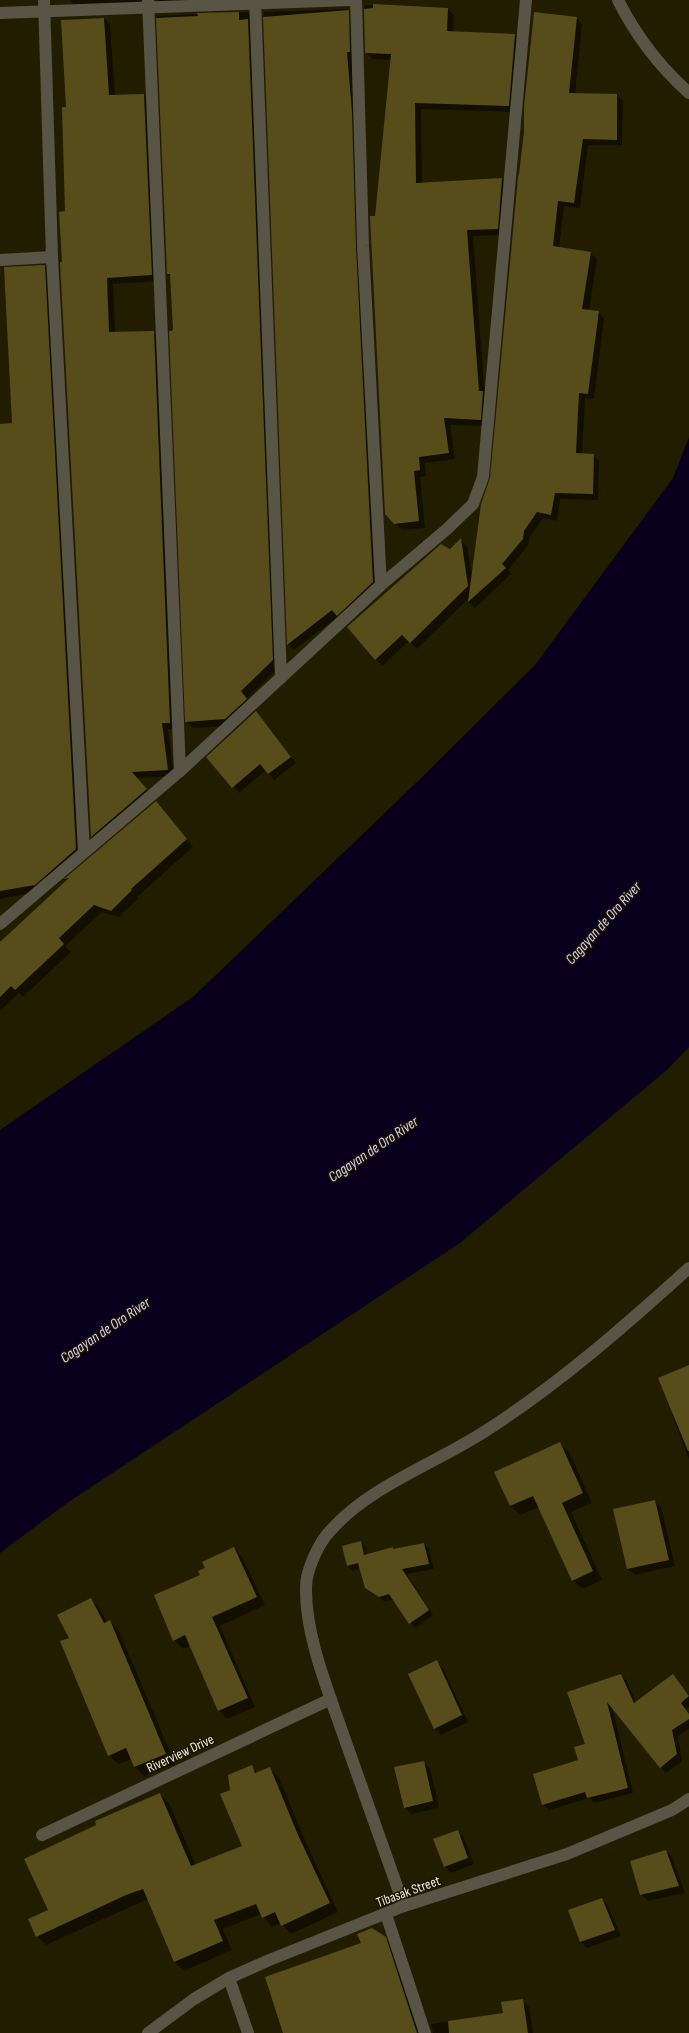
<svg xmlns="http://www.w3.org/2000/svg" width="689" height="2033" font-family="'Sofia Sans Condensed',sans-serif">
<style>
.water{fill:#09001d}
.shadow{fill:#0007}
.building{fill:#574d1a}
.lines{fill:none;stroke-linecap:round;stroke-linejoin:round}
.minor{stroke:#585547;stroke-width:12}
.labels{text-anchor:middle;stroke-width:3;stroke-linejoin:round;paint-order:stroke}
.street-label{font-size:14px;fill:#efebda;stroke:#1a1400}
.water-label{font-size:15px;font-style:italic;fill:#d8cefa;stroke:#1a1400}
</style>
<rect width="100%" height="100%" fill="#231d00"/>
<!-- water -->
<path class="water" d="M 689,437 L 689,1047 L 668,1069 L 460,1243 L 67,1503 L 0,1553 L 0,1130 L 193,997 L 420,779 L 535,665 L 673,478 Z"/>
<!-- shadow -->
<g class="shadow">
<path d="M 70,0 L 152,0 L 77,9 Z"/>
<path d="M 157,0 L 260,0 L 163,6 Z"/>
<path d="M 365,5 L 448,9 L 454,15 L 453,32 L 515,35 L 522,41 L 515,112 L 421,109 L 422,183 L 502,179 L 509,186 L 504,235 L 473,236 L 487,426 L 450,425 L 455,459 L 425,463 L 426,476 L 420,477 L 425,528 L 402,530 L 386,514 L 375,217 L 391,60 L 373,59 L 366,53 Z"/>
<path d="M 348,9 L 355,15 L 379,589 L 339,616 L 294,650 L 288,644 L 264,12 Z"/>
<path d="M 248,12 L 255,19 L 279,668 L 247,698 L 253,706 L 232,726 L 193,728 L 186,721 L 174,329 L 171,277 L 168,274 L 157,16 Z"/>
<path d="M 104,18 L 110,24 L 115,96 L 144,95 L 151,102 L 158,281 L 113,284 L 115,333 L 154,332 L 160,339 L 177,729 L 168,729 L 174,776 L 138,778 L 152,797 L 98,843 L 92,837 L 61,263 L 63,263 L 66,212 L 67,108 L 72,19 Z"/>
<path d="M 576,18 L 582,24 L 575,94 L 617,95 L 623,101 L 622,145 L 588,145 L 580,208 L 564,206 L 559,248 L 591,253 L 597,259 L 589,311 L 598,312 L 604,318 L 594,399 L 585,398 L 582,455 L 593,455 L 599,461 L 598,500 L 560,499 L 557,521 L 543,518 L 530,537 L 528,545 L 508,570 L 511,574 L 475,608 L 469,602 L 470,597 L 417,649 L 409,641 L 382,666 L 348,627 L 461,540 L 467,546 L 472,577 Z"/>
<path d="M 45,266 L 51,273 L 83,856 L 41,891 L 0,899 L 0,425 L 13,424 Z"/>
<path d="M 256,712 L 296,763 L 274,780 L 266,770 L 239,793 L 208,757 Z"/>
<path d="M 156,803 L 193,847 L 137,897 L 139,898 L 119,917 L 102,912 L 65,946 L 71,952 L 23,997 L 19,993 L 0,1011 L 0,943 L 68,881 L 66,879 Z"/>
<path d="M 689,1366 L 689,1460 L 672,1414 L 674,1413 Z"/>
<path d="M 559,1443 L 569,1452 L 592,1503 L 571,1512 L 602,1580 L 582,1589 L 572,1580 L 539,1507 L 520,1515 L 510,1506 L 495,1472 Z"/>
<path d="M 655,1501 L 661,1507 L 675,1566 L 635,1575 L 628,1569 Z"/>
<path d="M 360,1542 L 366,1547 L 367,1555 L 392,1548 L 395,1550 L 424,1544 L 429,1549 L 434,1569 L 407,1574 L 433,1615 L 415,1628 L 394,1599 L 385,1602 L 366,1588 L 361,1568 L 353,1571 L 348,1566 Z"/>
<path d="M 234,1548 L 242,1557 L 265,1605 L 220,1626 L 255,1707 L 227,1719 L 219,1711 L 191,1645 L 183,1649 L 174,1640 L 201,1576 L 207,1568 Z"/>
<path d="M 91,1599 L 100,1608 L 107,1623 L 110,1621 L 119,1631 L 175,1764 L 144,1776 L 135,1767 L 132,1759 L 118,1764 L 109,1755 L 71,1638 Z"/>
<path d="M 437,1662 L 443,1668 L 468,1722 L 441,1735 L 434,1728 Z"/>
<path d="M 621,1675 L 627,1681 L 636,1702 L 673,1675 L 689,1695 L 689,1707 L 686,1709 L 689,1713 L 689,1729 L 678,1736 L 682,1761 L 666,1773 L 612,1706 L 633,1793 L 594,1803 L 589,1798 L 549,1810 L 543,1804 L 579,1761 L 586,1745 L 568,1693 Z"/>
<path d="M 423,1762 L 430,1768 L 439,1808 L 411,1814 L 405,1808 Z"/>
<path d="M 251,1766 L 258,1773 L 270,1769 L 279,1778 L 307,1845 L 338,1912 L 291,1934 L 281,1923 L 272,1927 L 261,1914 L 223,1929 L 232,1950 L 184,1971 L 175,1962 L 148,1899 L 46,1945 L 37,1936 L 30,1920 L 49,1910 L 160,1794 L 169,1803 L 196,1866 L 244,1847 L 231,1790 Z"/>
<path d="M 458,1831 L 464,1838 L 474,1864 L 451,1873 L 444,1866 Z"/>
<path d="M 665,1851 L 672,1857 L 685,1893 L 648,1901 L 641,1894 Z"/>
<path d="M 602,1899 L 608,1906 L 621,1936 L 587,1948 L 581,1942 L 569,1911 Z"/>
<path d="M 385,1937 L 392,1945 L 421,2033 L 284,2033 Z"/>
<path d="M 522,2000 L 529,2007 L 533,2033 L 433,2033 L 431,2024 L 504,2013 Z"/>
</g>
<!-- building -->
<g class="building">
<path d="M 373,4 L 448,8 L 447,31 L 515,34 L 509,106 L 415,103 L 416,183 L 502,178 L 498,229 L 467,230 L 479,391 L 483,391 L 481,420 L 444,418 L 449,453 L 419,457 L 420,470 L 414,471 L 419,521 L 394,524 L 385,514 L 370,216 L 375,216 L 391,54 L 365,53 L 364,9 L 373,8 Z"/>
<path d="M 349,10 L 350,52 L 347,52 L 352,112 L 356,246 L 373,582 L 337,616 L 332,610 L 287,645 L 263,17 Z"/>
<path d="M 239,12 L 239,20 L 248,19 L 273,660 L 241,691 L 247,699 L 225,719 L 185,722 L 169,331 L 172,331 L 173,329 L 170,274 L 167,274 L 156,18 L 198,16 L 197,13 Z"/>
<path d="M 534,12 L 577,17 L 569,93 L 617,94 L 617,140 L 583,139 L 574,203 L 558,201 L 553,246 L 591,252 L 582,309 L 599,311 L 588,394 L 579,393 L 576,453 L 594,454 L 593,494 L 555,493 L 551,515 L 537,512 L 524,531 L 523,539 L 502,564 L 506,568 L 468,602 L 481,504 L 490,478 L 518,177 L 519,174 L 524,132 L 524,107 Z"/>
<path d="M 104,18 L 109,95 L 144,94 L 152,275 L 107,278 L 109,332 L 154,331 L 170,723 L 162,723 L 168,770 L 132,772 L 147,789 L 91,837 L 60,262 L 62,262 L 59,212 L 65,211 L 62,107 L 66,107 L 61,20 Z"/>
<path d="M 45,265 L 76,849 L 35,885 L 0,891 L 0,424 L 12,423 L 4,267 Z"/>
<path d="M 461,538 L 468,586 L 410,643 L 402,635 L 375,660 L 347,627 L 441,544 L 450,549 Z"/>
<path d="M 256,711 L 291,757 L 268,774 L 260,764 L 232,788 L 206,757 Z"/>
<path d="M 156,801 L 187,839 L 131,889 L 132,890 L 111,911 L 94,905 L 59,938 L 64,944 L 15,990 L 11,986 L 0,997 L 0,942 L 69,878 L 64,879 Z"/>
<path d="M 689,1365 L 689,1451 L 688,1451 L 658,1378 Z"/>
<path d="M 560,1442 L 583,1493 L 562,1503 L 593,1571 L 572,1581 L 533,1496 L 510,1506 L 494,1472 Z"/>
<path d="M 655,1500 L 669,1560 L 627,1569 L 613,1509 Z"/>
<path d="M 361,1541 L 364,1555 L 393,1547 L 393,1549 L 424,1543 L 429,1564 L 402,1569 L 429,1610 L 409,1624 L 389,1594 L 379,1597 L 365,1588 L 358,1563 L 347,1566 L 342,1546 Z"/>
<path d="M 234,1547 L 257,1597 L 212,1617 L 248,1698 L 218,1711 L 185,1635 L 173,1641 L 154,1595 L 200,1575 L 198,1571 L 205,1568 L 202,1562 Z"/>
<path d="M 91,1598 L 104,1623 L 110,1620 L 166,1754 L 134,1767 L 126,1748 L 108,1756 L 60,1641 L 69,1638 L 57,1615 Z"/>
<path d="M 437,1660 L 462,1715 L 434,1729 L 408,1674 Z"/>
<path d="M 621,1674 L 634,1703 L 673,1674 L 689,1696 L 681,1703 L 689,1714 L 689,1719 L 672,1730 L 677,1754 L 660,1768 L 607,1702 L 628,1788 L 587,1798 L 585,1792 L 542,1805 L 533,1774 L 578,1760 L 574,1747 L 585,1744 L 567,1692 Z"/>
<path d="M 424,1761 L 433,1801 L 404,1808 L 394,1767 Z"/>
<path d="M 252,1765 L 255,1773 L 270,1767 L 298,1835 L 330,1903 L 281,1926 L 275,1912 L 262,1918 L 256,1904 L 214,1920 L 223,1941 L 174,1962 L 143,1889 L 126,1895 L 36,1937 L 28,1919 L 48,1910 L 24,1859 L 96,1825 L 95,1821 L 160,1793 L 191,1866 L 242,1846 L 220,1794 L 230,1790 L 228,1775 Z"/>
<path d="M 458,1830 L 468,1858 L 444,1867 L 433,1839 Z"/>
<path d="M 666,1850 L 679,1886 L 640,1895 L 630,1861 Z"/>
<path d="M 602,1898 L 615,1930 L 580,1942 L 568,1910 Z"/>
<path d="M 372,1928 L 386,1937 L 417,2033 L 283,2033 L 265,1977 L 361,1943 L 357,1934 Z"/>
<path d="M 523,1999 L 528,2033 L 449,2033 L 448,2021 L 503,2013 L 501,2002 Z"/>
</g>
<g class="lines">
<!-- minor -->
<g class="minor">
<path d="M 44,0 L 52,257 L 84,852"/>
<path d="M 148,0 L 180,771"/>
<path d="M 255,0 L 281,678"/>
<path d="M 356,0 L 363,246 L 381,585"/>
<path d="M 618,0 C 636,36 659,66 689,93"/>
<path d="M 0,13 L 350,0"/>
<path d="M 0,260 L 52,257"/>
<path d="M 0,924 L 180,771 L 381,585 L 447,529 L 473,504 L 483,477 L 526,0"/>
<path d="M 42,1835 L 331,1699"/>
<path d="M 404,1906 C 384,1849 364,1792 343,1734 C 328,1690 305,1635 306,1587 C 306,1570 319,1542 331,1530 C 371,1485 437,1463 487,1430 C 560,1383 625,1326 689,1268"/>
<path d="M 386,1914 L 425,2033"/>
<path d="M 229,1978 L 248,2033"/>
<path d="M 148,2033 L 194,1999 L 229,1978 L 267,1961 L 404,1906 L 567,1854 L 672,1810 L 689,1799"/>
</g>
</g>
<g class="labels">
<!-- street labels -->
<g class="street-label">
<text transform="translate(180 1753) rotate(-25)" y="5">Riverview Drive</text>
<text transform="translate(408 1891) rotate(-20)" y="5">Tibasak Street</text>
</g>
<!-- water labels -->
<g class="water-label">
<text transform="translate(603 923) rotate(-48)" y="5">Cagayan de Oro River</text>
<text transform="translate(373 1149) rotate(-34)" y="5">Cagayan de Oro River</text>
<text transform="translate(105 1330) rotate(-34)" y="5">Cagayan de Oro River</text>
</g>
</g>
</svg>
